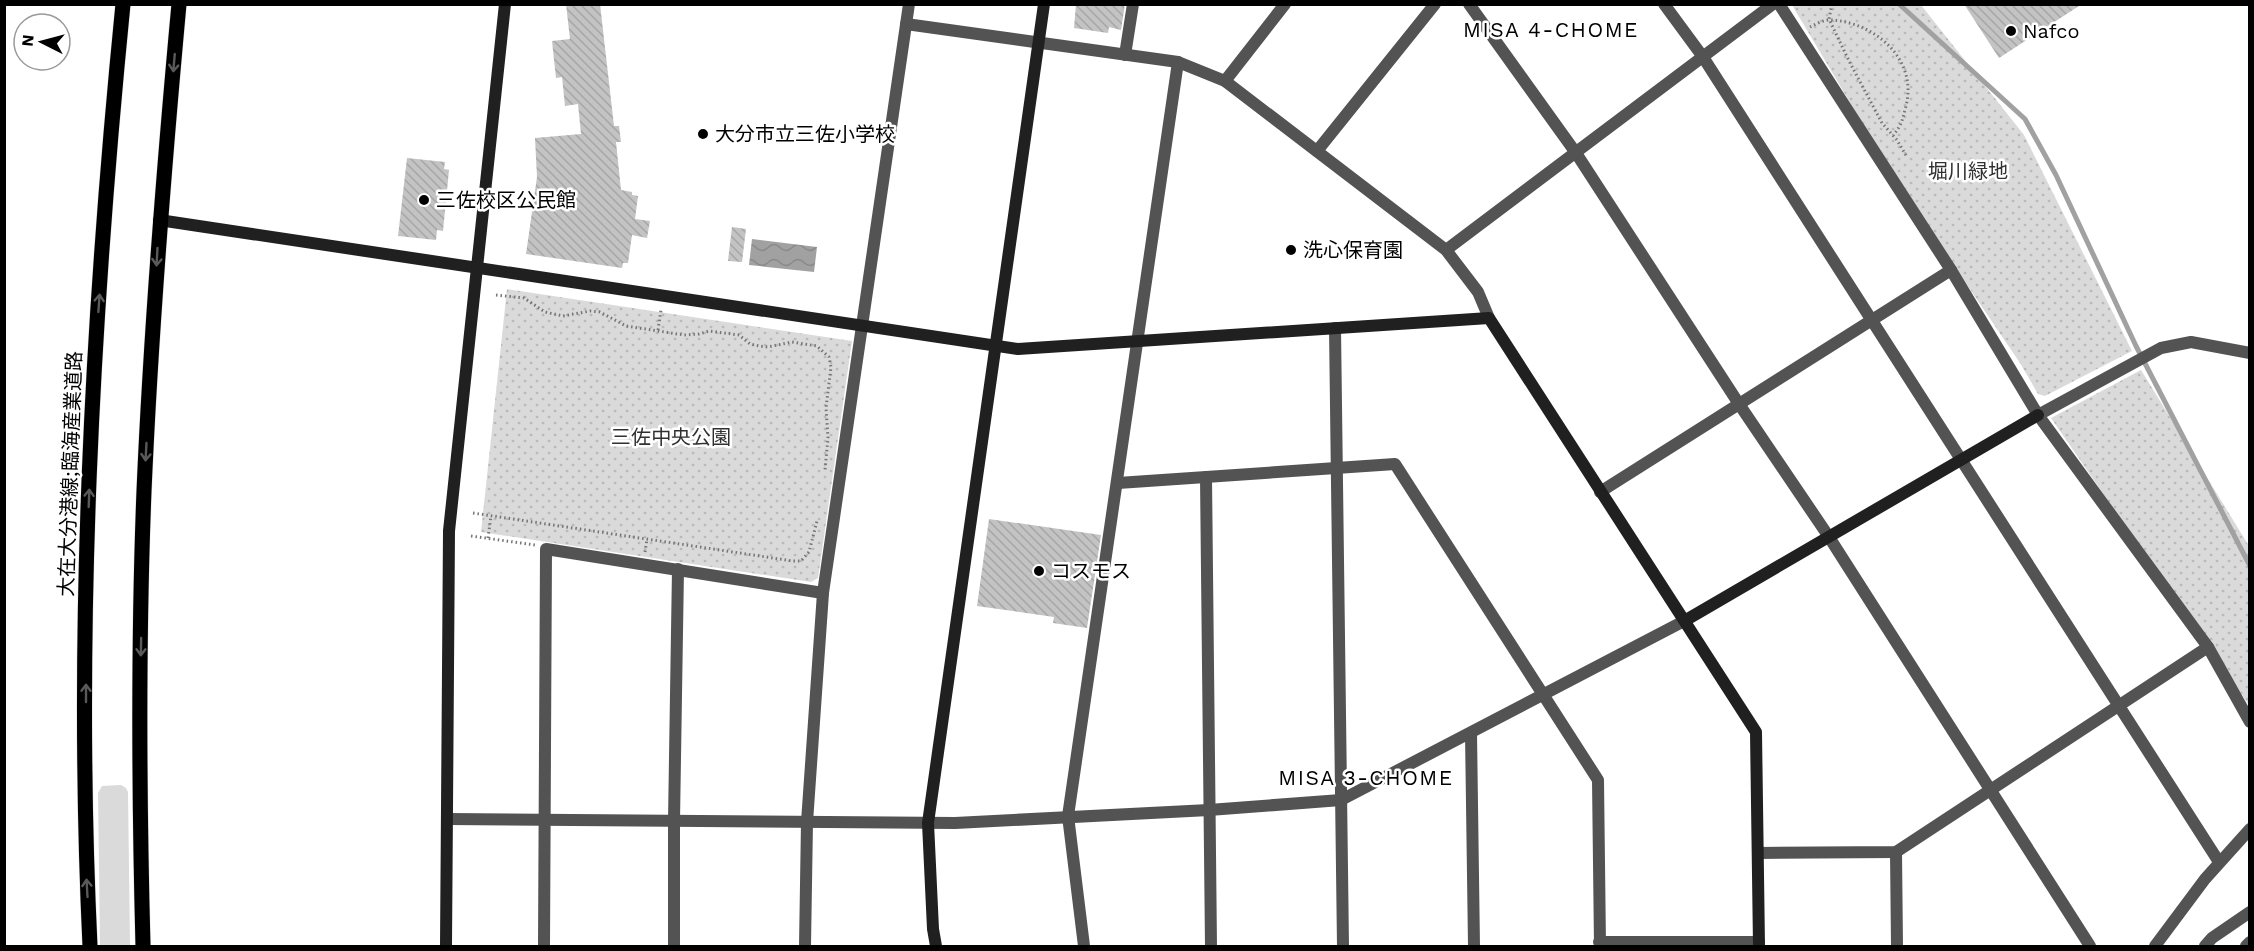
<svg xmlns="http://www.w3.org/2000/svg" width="2254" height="951" font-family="'Work Sans','Noto Sans JP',sans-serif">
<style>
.grass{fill:#dadada}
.park{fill:url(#park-dots)}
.water{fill:url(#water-waves)}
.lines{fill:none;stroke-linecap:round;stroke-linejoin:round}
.stream{stroke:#a1a1a1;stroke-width:5}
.building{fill:url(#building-back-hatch)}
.primary-casing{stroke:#dbdbdb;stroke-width:16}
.path{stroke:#757575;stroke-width:3;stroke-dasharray:1.5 3;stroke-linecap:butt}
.street{stroke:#535353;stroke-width:12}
.secondary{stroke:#202020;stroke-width:12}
.primary{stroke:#000;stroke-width:15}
.oneway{stroke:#595959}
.poi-dot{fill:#000;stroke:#fff;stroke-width:2}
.labels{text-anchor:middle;stroke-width:5;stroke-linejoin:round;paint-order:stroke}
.poi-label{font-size:20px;fill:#000;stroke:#fff;text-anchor:start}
.park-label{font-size:20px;fill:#313131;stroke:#fff}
.street-label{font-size:20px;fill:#000;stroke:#fff}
.neighbourhood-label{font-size:21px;letter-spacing:1.5px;fill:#000;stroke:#fff}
</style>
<defs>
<pattern id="park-dots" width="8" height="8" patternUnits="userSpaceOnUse" patternTransform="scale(1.5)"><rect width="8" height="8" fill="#dadada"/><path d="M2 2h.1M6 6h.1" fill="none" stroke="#b9b9b9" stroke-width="1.8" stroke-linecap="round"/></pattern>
<pattern id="water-waves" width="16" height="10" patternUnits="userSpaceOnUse" patternTransform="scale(1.5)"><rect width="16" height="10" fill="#a1a1a1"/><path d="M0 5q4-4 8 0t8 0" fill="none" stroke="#898989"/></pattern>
<pattern id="building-back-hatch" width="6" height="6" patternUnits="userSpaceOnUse" patternTransform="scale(1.5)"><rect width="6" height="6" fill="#c3c3c3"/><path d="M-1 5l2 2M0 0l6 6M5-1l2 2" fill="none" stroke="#a6a6a6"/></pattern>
</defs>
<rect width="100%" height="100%" fill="#fff"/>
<!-- grass -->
<path class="grass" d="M 121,785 L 126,788 L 128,792 L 130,946 L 100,946 L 98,793 L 102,786 Z"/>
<!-- park -->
<g class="park">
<path d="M 1792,5 L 1921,5 L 2024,135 L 2132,351 L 2045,396 L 2038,394 L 2020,363 L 1898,183 Z"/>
<path d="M 507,289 L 852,341 L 818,578 L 811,582 L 481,532 Z"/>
<path d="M 2141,370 L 2249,546 L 2249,705 L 2051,418 Z"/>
</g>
<!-- water -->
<path class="water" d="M 752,239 L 817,247 L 814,272 L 749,265 Z"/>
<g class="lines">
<!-- stream -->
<path class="stream" d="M 1899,4 L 2025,119 L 2056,175 L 2136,346 L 2250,566"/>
</g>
<!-- building -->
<g class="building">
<path d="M 566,4 L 600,4 L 614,126 L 619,126 L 621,142 L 616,142 L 621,190 L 632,192 L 632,195 L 638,196 L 635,219 L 650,221 L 647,238 L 632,235 L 628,263 L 623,263 L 622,268 L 526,254 L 537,177 L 535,138 L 581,134 L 578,104 L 565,106 L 562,77 L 556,78 L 552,41 L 570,39 Z"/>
<path d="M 1076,4 L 1125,4 L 1121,30 L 1109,27 L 1108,33 L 1074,28 Z"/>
<path d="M 1964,4 L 2082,4 L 1999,58 Z"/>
<path d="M 407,158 L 445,162 L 444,169 L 449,170 L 443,231 L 437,230 L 436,240 L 398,236 Z"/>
<path d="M 732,227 L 746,229 L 742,262 L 728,261 Z"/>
<path d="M 989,519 L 1101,535 L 1087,628 L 1053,623 L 1054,617 L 977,606 Z"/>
</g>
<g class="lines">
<!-- primary casing -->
<g class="primary-casing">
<g id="primary">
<path d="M 90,946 C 75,632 92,317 123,4"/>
<path d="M 143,946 C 139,795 138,643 144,491 C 151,329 164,167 179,4"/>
</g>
</g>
<!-- path -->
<g class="path">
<path d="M 1832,4 L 1829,19 L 1849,61 L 1882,123 L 1897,140 L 1907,157"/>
<path d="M 1810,27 C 1816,24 1825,19 1832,20 C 1876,23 1918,60 1906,106 C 1903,117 1902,126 1893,135"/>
<path d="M 496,295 L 524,298 L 545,312 L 563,316 L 590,311 L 600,312 L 626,326 L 684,335 L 699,334 L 709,331 L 739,335 L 750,344 L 759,346 L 768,347 L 792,342 L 817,346 L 829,357 L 831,367 L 826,408 L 828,438 L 825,470"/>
<path d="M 658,330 L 661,310"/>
<path d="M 473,513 L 793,561 L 801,561 L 809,552 L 817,521"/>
<path d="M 471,536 L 535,545"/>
<path d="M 488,538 L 491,516"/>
<path d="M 645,552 L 647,539"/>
</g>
<!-- street -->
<g class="street">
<path d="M 1469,4 L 1576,153 L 1739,404 L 1829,537 L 2090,946"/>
<path d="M 1664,4 L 1703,57 L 2219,862"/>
<path d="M 1779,4 L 1951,270 L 2038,415 L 2208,647 L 2250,722"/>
<path d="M 906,24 L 1178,62 L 1225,81 L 1446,250 L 1478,292 L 1489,318"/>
<path d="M 1125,55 L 1133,4"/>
<path d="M 1225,81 L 1285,4"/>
<path d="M 1317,151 L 1435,4"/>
<path d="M 1446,250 L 1773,4"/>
<path d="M 1335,328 L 1343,946"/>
<path d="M 2038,415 L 2161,348 L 2191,342 L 2250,353"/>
<path d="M 1206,477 L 1211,946"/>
<path d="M 1118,483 L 1395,464 L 1598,780 L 1600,946"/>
<path d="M 1600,492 L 1951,270"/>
<path d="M 1471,733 L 1474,946"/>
<path d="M 447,819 L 955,823 L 1209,810 L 1341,800 L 1686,620"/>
<path d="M 1896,852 L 1897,946"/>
<path d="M 1758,853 L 1896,852 L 2208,647"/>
<path d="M 1599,942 L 1759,942"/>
<path d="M 544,946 L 546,549 L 823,593"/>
<path d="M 674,946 L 674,821 L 678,569"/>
<path d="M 805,946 L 807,822 L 823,593 L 909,4"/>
<path d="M 1084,946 L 1068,816 L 1178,62"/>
<path d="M 2155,946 L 2205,879 L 2250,829"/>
<path d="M 2205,946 L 2212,938 L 2250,912"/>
<path d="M 2246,946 L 2250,942"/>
</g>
<!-- secondary -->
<g class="secondary">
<path d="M 159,220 L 1018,349 L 1489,318 L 1756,732 L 1759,946"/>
<path d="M 1686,620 L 2038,415"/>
<path d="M 446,946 L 449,531 L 505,4"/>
<path d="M 936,946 L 933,929 L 928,823 L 1044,4"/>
</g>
<!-- primary -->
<use href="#primary" class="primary"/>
</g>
<!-- one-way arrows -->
<defs><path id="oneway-shaft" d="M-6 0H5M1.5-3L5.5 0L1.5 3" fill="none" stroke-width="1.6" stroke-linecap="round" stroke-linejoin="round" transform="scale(1.5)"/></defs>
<g class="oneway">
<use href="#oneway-shaft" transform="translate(174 63) rotate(95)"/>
<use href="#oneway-shaft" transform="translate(157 257) rotate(93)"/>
<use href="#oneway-shaft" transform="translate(99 303) rotate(-86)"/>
<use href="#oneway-shaft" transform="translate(146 452) rotate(93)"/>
<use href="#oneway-shaft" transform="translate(89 498) rotate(-88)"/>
<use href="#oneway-shaft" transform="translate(141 647) rotate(91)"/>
<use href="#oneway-shaft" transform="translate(86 693) rotate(-90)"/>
<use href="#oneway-shaft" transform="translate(87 888) rotate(-93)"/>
</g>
<!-- markers -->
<g class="poi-dot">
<circle cx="2011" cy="31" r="6"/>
<circle cx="703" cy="134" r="6"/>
<circle cx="424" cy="200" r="6"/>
<circle cx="1291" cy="250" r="6"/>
<circle cx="1039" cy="571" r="6"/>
</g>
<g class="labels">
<!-- poi labels -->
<g class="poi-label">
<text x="2023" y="38">Nafco</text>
<text x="715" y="141">大分市立三佐小学校</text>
<text x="436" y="207">三佐校区公民館</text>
<text x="1303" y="257">洗心保育園</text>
<text x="1051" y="578">コスモス</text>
</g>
<!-- park labels -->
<g class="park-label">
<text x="1968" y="178">堀川緑地</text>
<text x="671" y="444">三佐中央公園</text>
</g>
<!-- street labels -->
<g class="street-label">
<text transform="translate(70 474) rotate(-88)" y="7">大在大分港線;臨海産業道路</text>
</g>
<!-- neighbourhood labels -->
<g class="neighbourhood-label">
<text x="1551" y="37">MISA 4-CHOME</text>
<text x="1366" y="785">MISA 3-CHOME</text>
</g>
</g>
<!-- border -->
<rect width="2254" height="951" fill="none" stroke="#000000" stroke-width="12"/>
<!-- north arrow -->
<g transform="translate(42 42) rotate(276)"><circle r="28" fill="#ffffff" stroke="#999999" stroke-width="1.5"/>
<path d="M0-4.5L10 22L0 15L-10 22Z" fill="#000000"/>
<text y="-9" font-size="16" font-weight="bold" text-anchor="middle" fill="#000000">N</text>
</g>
</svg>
